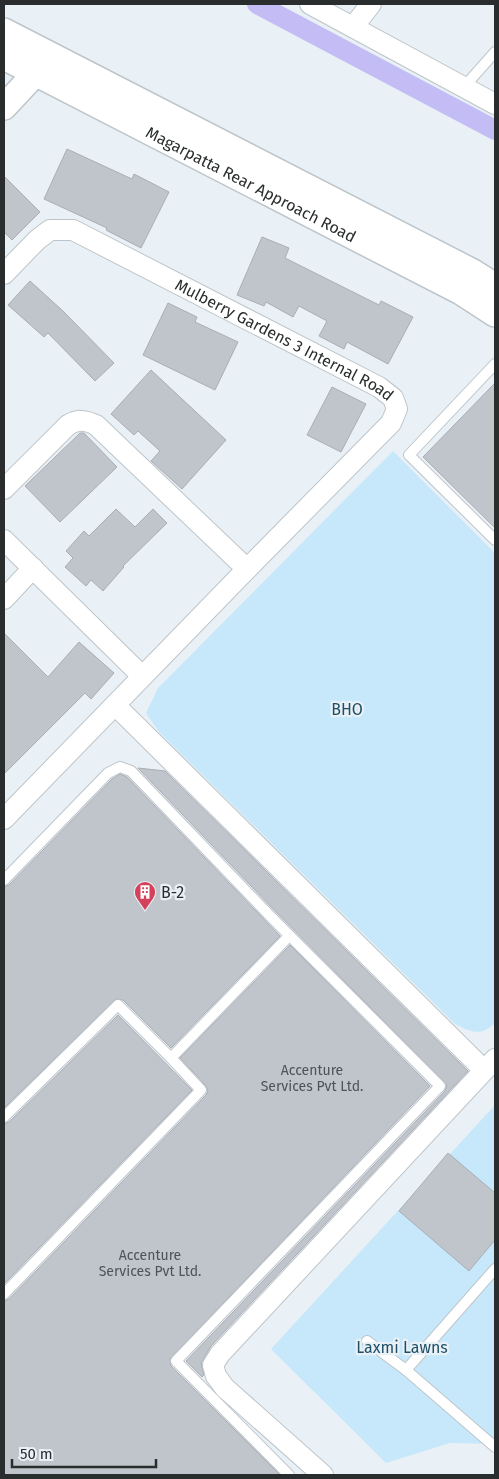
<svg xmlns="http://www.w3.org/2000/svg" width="499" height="1479" font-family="'Fira Sans',sans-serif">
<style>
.green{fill:#c7e8fb}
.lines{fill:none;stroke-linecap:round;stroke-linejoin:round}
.canal{stroke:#c4bdf5;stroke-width:20}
.building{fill:#c0c4cb;stroke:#aaadb4}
.service-casing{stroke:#bdc5ca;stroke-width:12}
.minor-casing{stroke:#bdc5ca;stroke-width:22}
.tertiary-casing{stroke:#bdc5ca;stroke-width:28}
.service{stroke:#fff;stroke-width:10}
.minor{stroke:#fff;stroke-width:20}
.tertiary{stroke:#fff;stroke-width:25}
.labels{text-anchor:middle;stroke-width:4.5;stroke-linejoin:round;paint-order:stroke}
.number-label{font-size:14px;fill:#505355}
.street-label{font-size:16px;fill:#2a2d2e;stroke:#e9f1f6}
.park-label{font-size:16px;fill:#1f4f67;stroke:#e9f1f6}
.poi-label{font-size:16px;fill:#2a2d2e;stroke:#e9f1f6;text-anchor:start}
</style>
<rect width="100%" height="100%" fill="#e9f1f6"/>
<!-- green -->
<g class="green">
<path d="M 393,451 L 495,553 L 495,1023 C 481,1037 471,1032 455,1024 L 159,732 L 146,713 L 158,688 Z"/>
<path d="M 495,1105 L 495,1444 L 450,1443 L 386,1463 L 271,1349 Z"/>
</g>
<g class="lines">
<!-- canal -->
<path class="canal" d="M 257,4 L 495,130"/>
</g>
<!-- building -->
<g class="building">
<path d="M 67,149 L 132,179 L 134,174 L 169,192 L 141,248 L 106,230 L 107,228 L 44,199 Z"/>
<path d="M 4,176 L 40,212 L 12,240 L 4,232 Z"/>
<path d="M 262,237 L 289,248 L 285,258 L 379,305 L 381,301 L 413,317 L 388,364 L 347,342 L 344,349 L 319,336 L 327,321 L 299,306 L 293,317 L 266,302 L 264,306 L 237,295 Z"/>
<path d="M 30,281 L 63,311 L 114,363 L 95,381 L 48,333 L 44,337 L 8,305 Z"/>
<path d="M 168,303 L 197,317 L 195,322 L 238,342 L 215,390 L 143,355 Z"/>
<path d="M 151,370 L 226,440 L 182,489 L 151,461 L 160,451 L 138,431 L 134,435 L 111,414 Z"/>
<path d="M 495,383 L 495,528 L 423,457 Z"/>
<path d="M 332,387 L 366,404 L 341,452 L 307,435 Z"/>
<path d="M 80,433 L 84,433 L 117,467 L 60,522 L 25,486 Z"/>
<path d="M 116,509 L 135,527 L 153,509 L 167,523 L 123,566 L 124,567 L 103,591 L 91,580 L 86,586 L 65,567 L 73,558 L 66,551 L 84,531 L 89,536 Z"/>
<path d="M 4,633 L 48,677 L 79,642 L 114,673 L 91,699 L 85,693 L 4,774 Z"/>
<path d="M 138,768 L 165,771 L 468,1071 L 211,1346 L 201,1363 L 204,1375 L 202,1377 L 186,1361 L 445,1091 L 447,1085 L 276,912 Z"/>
<path d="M 120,774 L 127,777 L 280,936 L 171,1048 L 123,1000 L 116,999 L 4,1108 L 4,887 L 9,885 L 112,779 Z"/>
<path d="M 290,945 L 430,1086 L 170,1359 L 171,1366 L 280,1475 L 4,1475 L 4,1301 L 9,1299 L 206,1095 L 208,1091 L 206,1086 L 180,1058 Z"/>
<path d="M 118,1015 L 192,1090 L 4,1284 L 4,1124 L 9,1122 Z"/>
<path d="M 448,1153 L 495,1193 L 495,1240 L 469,1271 L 399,1211 Z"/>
</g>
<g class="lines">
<!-- service casing -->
<g class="service-casing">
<g id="service">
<path d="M 464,87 L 495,52"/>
<path d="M 495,364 L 409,455 L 495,540"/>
<path d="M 4,880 L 108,773 L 120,767 L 131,771 L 271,917 L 440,1086 L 176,1361 L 289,1475"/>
<path d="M 4,1117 L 118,1005 L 171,1058"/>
<path d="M 495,1269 L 406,1370 L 495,1447"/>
<path d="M 4,1294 L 201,1090 L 171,1058 L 289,936"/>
<path d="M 367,1341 L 406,1370"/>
</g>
</g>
<!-- minor casing -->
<g class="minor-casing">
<g id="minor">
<path d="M 310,4 L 495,104"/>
<path d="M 353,27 L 371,4"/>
<path id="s1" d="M 4,274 L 37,240 L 50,230 L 73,230 L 379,387 L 393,398 L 397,409 L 391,423 L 247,569 L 4,819"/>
<path d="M 4,489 L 68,425 C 78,419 85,420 96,425 L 247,569"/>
<path d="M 4,540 L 142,676"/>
<path d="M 4,599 L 33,568"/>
<path d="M 115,705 L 484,1070"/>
<path d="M 323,1475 L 225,1388 L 216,1376 L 213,1365 L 220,1354 L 495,1059"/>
</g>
</g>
<!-- tertiary casing -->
<g class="tertiary-casing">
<g id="tertiary">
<path d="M 4,31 L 473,272 L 495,286"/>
<path id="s2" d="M 4,57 L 461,292 L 495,314"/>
<path d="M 4,107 L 46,62"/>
</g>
</g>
<!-- service -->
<use href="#service" class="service"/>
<!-- minor -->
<use href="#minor" class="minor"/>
<!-- tertiary -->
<use href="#tertiary" class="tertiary"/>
</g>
<!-- icons -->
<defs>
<g id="building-pin" transform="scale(1.125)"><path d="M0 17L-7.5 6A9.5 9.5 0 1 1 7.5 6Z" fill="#d3425a" stroke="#e9f1f6"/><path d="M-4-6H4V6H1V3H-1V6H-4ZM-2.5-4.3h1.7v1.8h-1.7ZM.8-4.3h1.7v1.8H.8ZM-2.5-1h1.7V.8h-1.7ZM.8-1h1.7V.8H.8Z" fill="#fff"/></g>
</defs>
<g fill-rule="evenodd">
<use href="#building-pin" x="145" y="892"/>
</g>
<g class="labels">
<!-- number labels -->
<g class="number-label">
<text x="312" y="1075">Accenture<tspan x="312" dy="16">Services Pvt Ltd.</tspan></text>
<text x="150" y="1260">Accenture<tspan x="150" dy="16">Services Pvt Ltd.</tspan></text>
</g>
<!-- street labels -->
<g class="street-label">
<text dy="6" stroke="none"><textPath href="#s2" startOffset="278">Magarpatta Rear Approach Road</textPath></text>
<text dy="6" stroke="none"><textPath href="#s1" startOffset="325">Mulberry Gardens 3 Internal Road</textPath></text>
</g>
<!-- park labels -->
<g class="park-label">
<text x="347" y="715">BHO</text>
<text x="402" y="1353">Laxmi Lawns</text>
</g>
<!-- poi labels -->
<g class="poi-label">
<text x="161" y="898">B-2</text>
</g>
</g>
<!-- border -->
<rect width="499" height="1479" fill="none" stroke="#2a2d2e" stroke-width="10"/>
<!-- scale -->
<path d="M12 1459v8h144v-8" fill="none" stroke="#2a2d2e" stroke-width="2.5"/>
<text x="20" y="1459" font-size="15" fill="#2a2d2e" stroke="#e9f1f6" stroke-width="4" paint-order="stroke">50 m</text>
</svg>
